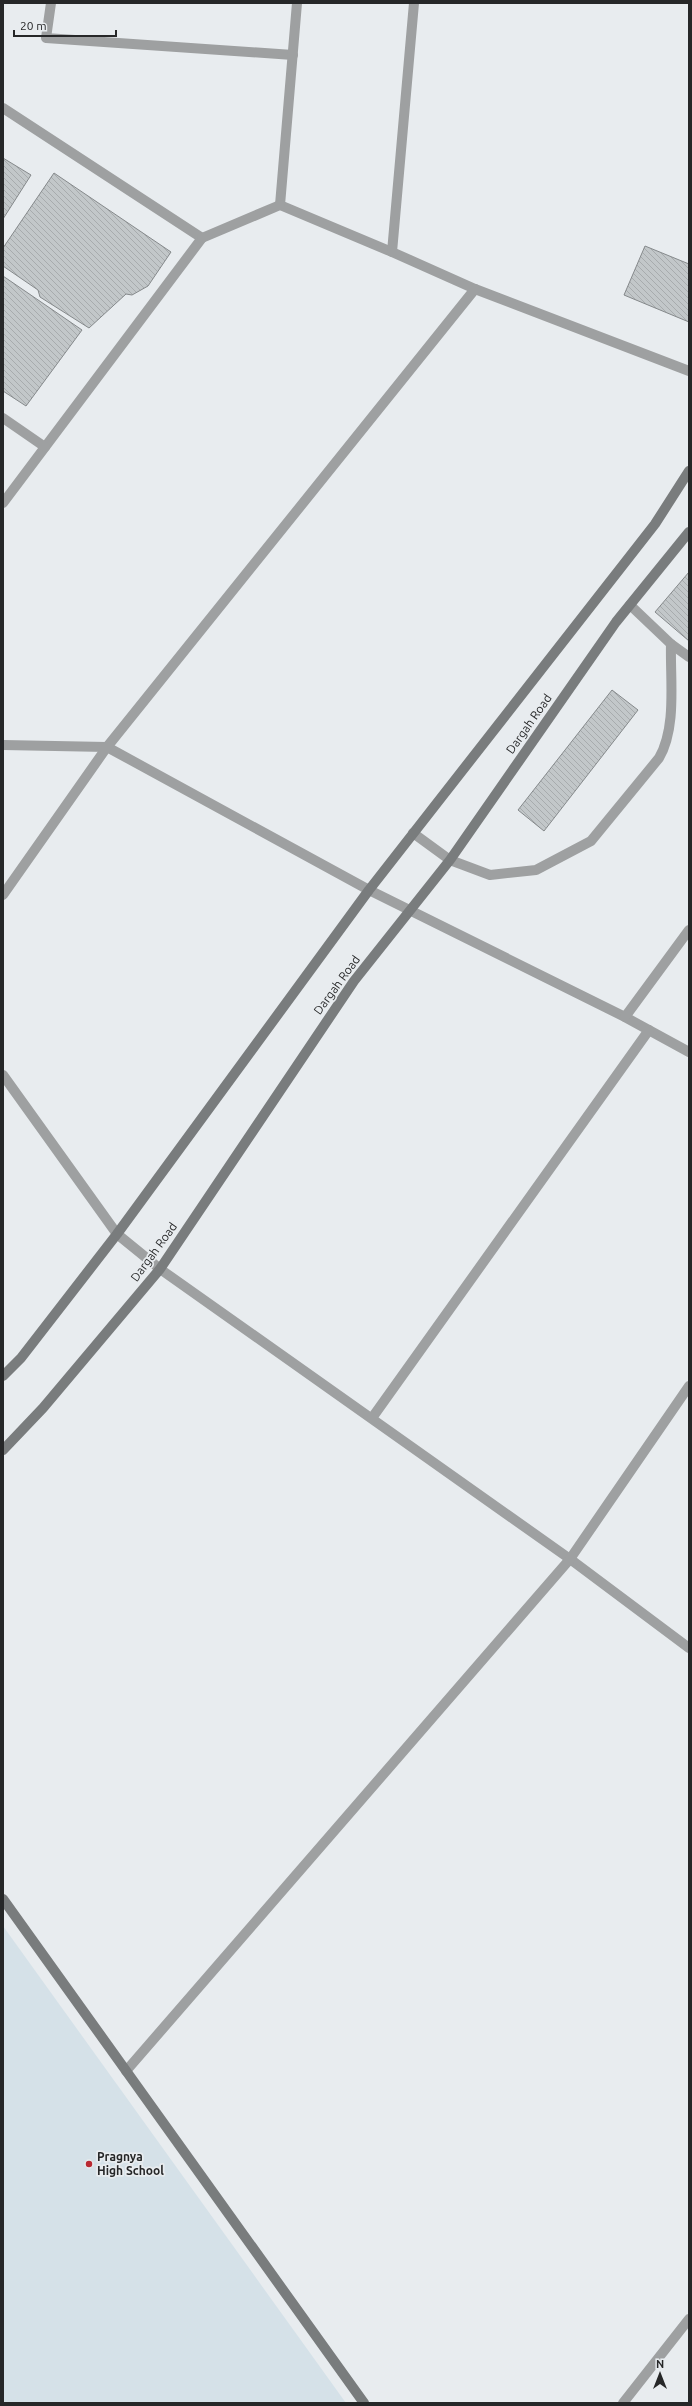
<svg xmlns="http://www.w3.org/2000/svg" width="692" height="2406" font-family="Ubuntu,sans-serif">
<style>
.built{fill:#d5e1e8}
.building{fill:url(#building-back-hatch);stroke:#85898b}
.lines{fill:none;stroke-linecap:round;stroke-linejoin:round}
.lane{stroke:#9ea0a1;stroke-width:10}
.street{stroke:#9ea0a1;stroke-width:10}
.secondary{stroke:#797c7d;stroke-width:10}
.poi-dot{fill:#b92932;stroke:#e8ecef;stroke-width:1.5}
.labels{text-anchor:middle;stroke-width:3.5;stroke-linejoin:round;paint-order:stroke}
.street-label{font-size:12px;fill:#262728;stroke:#e8ecef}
.poi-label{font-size:12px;font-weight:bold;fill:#262728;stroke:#e8ecef;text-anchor:start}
</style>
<defs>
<pattern id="building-back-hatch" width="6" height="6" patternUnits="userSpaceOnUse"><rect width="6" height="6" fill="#c2c7c9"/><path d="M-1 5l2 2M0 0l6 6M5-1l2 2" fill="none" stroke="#a7abad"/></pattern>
</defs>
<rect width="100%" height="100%" fill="#e8ecef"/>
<!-- built -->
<path class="built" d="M 3,1926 L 346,2403 L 3,2403 Z"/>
<!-- building -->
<g class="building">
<path d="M 3,158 L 31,175 L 3,219 Z"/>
<path d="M 54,173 L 171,252 L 148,286 L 132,295 L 126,294 L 89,328 L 40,297 L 38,290 L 3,266 L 3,248 Z"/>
<path d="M 645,246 L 689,264 L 689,322 L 624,295 Z"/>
<path d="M 3,276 L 82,330 L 26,406 L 3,391 Z"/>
<path d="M 689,572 L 689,641 L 655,612 Z"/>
<path d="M 612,690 L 638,710 L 544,831 L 518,810 Z"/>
</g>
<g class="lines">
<!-- lane -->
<g class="lane">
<path d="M 413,833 L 450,860 L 490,875 L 536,870 L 591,841 L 659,758 C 677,727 670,680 671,644"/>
<path d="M 623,2403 L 689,2319"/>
</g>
<!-- street -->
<g class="street">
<path d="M 51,3 L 46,38 L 293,55"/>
<path d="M 297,3 L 280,205 L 392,252"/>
<path d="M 414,3 L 392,252 L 475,289 L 689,371"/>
<path d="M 3,108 L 202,238 L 3,503"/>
<path d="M 202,238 L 280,205"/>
<path d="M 3,418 L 45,447"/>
<path d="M 630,605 L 671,644 L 689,657"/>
<path d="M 3,745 L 107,747 L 369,890 L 625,1017 L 689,1052"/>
<path d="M 3,895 L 107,747 L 475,289"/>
<path d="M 625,1017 L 689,930"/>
<path d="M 3,1075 L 117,1234 L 160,1269 L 570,1559 L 689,1648"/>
<path d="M 372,1418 L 649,1030"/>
<path d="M 126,2071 L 570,1559 L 689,1386"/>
</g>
<!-- secondary -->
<g class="secondary">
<path d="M 3,1376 L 21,1358 L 117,1234 L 369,890 L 655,524 L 689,471"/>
<path d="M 3,1450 L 43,1408 L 160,1269 L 354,981 L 450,860 L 616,622 L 689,532"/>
<path d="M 3,1899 L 364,2403"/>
</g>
</g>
<!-- markers -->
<circle class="poi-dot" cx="89" cy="2164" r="4"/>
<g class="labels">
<!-- street labels -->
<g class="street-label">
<text transform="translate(529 724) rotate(-55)" y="4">Dargah Road</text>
<text transform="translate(337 985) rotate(-54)" y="4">Dargah Road</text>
<text transform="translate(154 1252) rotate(-54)" y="4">Dargah Road</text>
</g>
<!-- poi labels -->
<g class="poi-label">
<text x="97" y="2161">Pragnya<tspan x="97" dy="14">High School</tspan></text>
</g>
</g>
<!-- border -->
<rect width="692" height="2406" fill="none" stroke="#262728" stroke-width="8"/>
<!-- north arrow -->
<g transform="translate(660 2374)" stroke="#e8ecef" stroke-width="3" paint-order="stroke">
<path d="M0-3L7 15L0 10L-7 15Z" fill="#262728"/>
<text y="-6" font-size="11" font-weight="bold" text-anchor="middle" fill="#262728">N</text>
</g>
<!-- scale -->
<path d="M14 30v6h102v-6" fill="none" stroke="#262728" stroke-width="2"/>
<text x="20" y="30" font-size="12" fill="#262728" stroke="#e8ecef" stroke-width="3" paint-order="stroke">20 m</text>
</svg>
